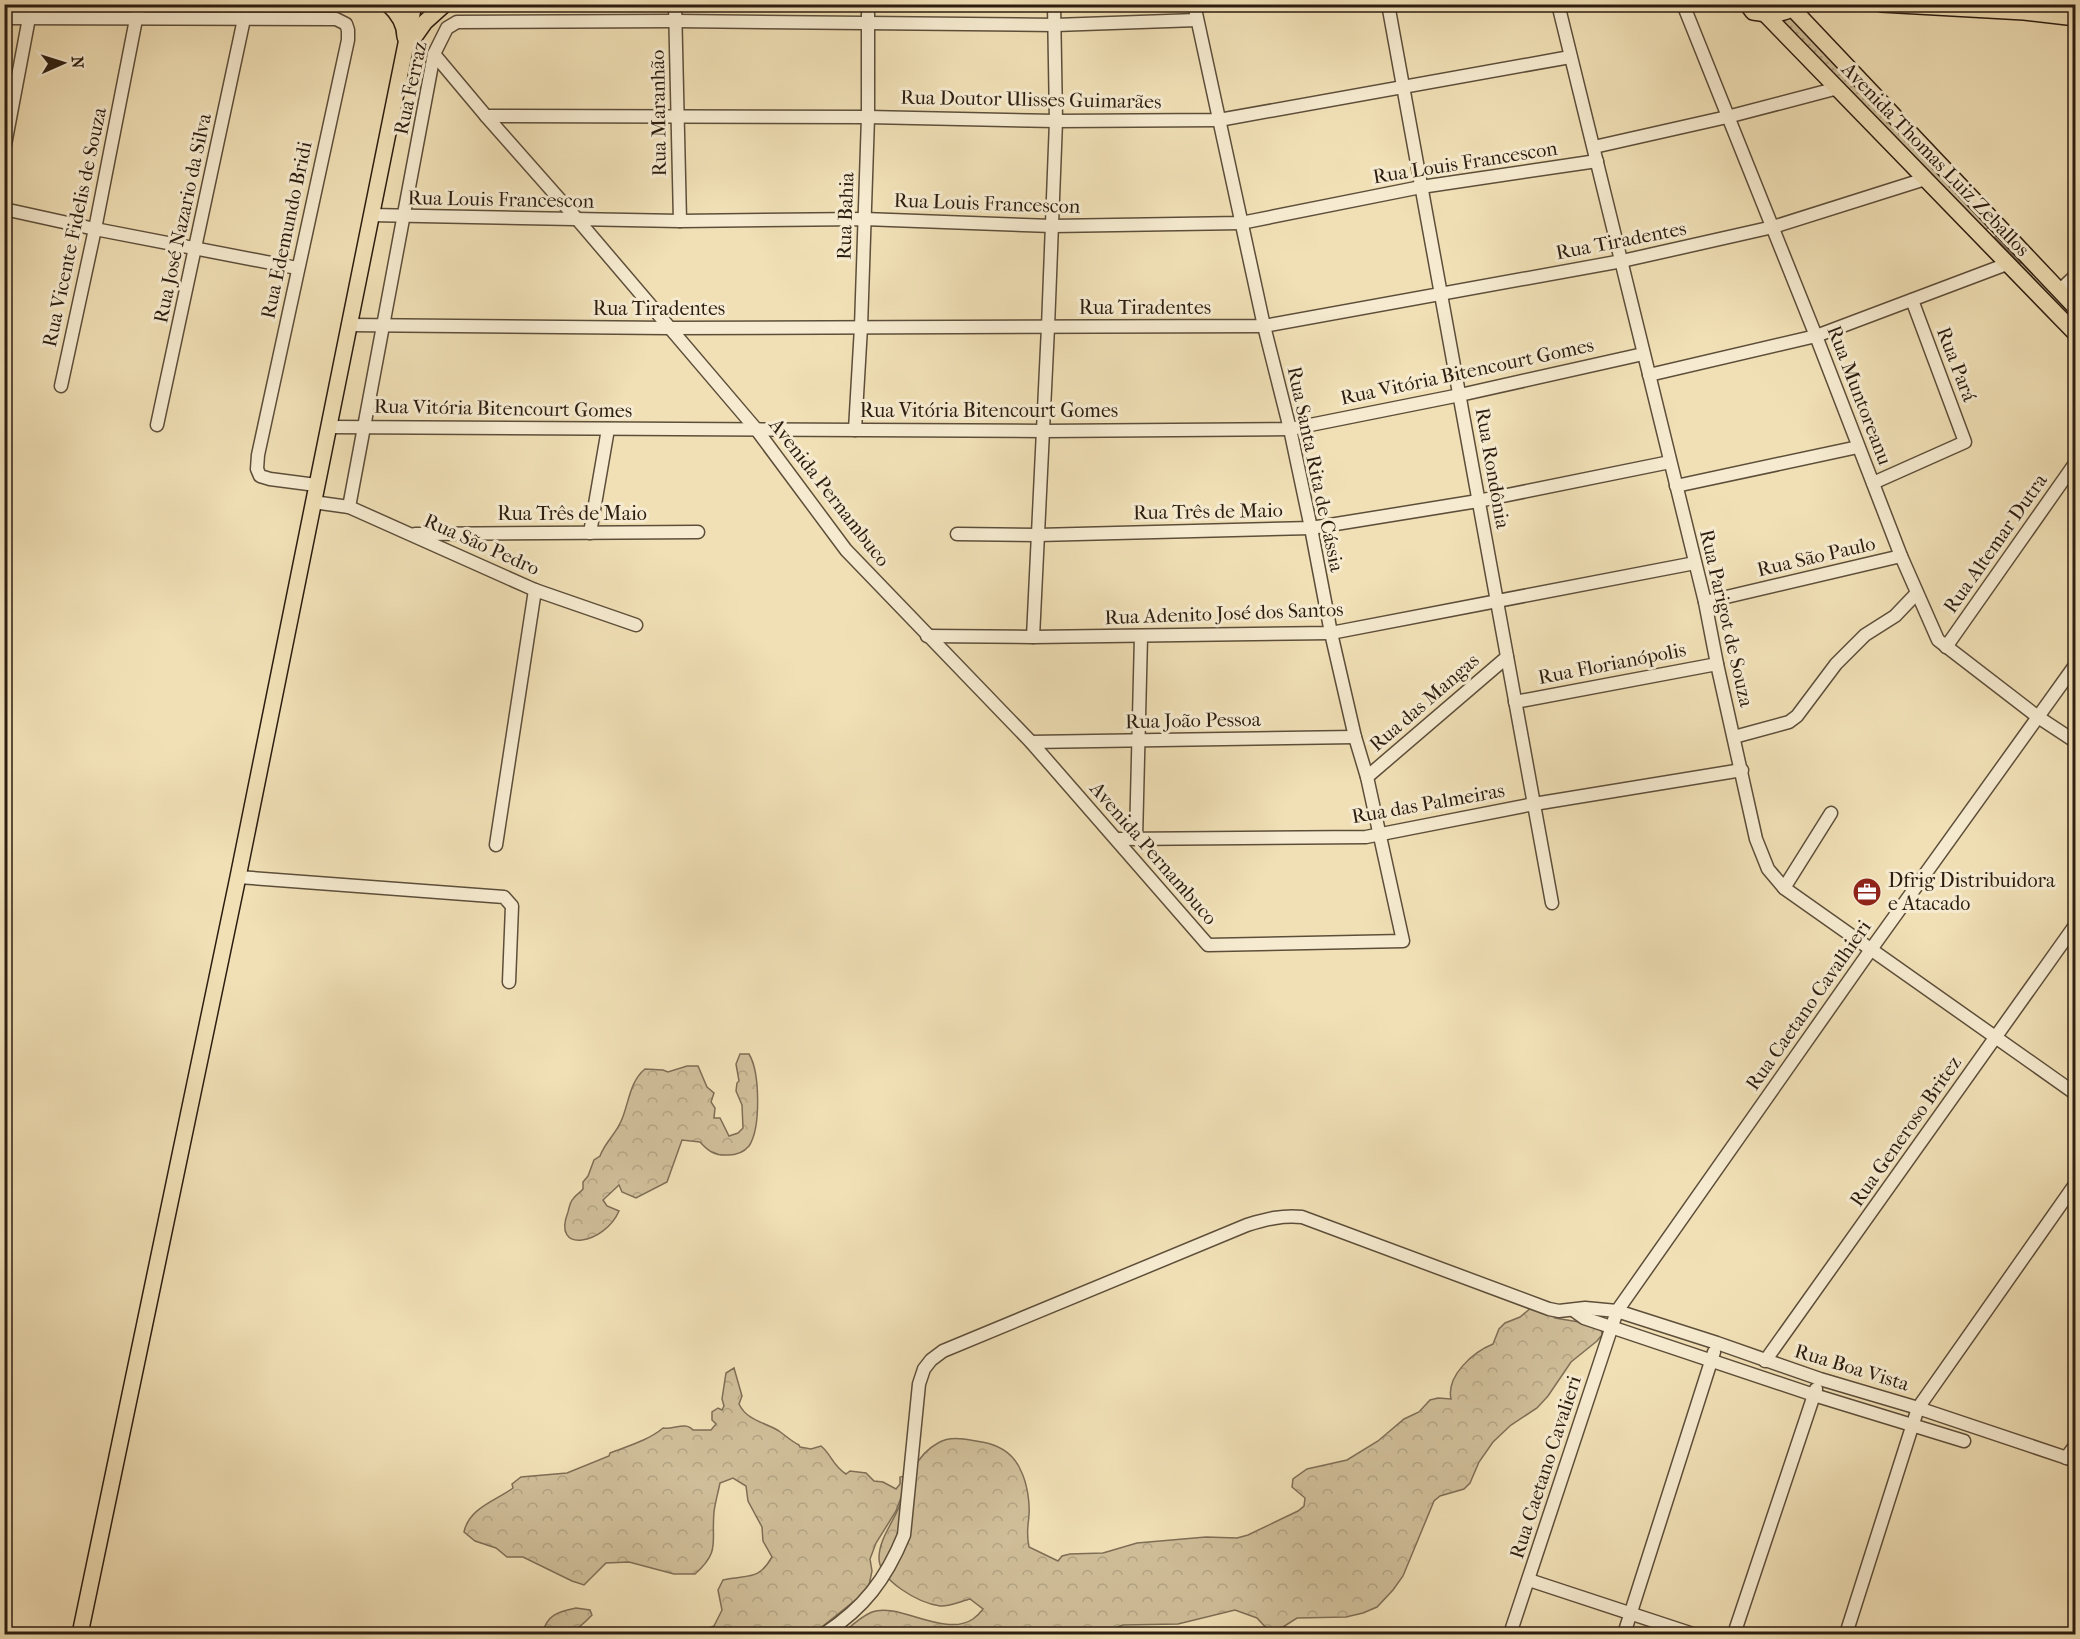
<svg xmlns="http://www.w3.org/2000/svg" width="2080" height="1639" font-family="'IM FELL French Canon',serif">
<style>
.grass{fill:url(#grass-dots);stroke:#7e6e56;stroke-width:1.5}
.forest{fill:url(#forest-crowns);stroke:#7e6e56;stroke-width:1.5}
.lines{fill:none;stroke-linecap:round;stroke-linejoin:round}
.minor-casing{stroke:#5d4e3a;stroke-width:15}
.major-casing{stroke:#2c1d11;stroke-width:18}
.minor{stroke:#f6ebd0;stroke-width:12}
.major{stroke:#f1e0b6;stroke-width:15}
.labels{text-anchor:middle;stroke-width:6;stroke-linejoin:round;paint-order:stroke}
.street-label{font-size:20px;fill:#2c1d11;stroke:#f6ebd0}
.poi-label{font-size:20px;fill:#2c1d11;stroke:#f6ebd0;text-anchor:start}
</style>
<defs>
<pattern id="grass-dots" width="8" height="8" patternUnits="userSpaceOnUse" patternTransform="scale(1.5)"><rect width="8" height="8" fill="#d0bf9a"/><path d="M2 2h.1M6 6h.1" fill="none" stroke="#b3a484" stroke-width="1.8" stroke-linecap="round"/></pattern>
<pattern id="forest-crowns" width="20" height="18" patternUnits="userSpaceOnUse" patternTransform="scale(1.5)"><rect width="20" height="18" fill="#d0bf9a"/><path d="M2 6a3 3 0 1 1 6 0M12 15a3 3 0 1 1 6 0" fill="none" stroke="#b3a484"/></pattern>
</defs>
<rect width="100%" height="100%" fill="#f1e0b6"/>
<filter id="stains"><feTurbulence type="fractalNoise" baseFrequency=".00333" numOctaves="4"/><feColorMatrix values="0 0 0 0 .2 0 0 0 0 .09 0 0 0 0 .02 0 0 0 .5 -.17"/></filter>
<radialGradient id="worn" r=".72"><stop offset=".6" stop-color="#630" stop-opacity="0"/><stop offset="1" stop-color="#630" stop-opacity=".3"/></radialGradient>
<!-- grass -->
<g class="grass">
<path d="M 1789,14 L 1813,41 L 1990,226 L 1983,232 L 1779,17 Z"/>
<path d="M 1995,237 L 2020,263 L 2026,262 L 2075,314 L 2075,326 L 1991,239 Z"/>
</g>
<!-- forest -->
<g class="forest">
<path d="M 740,1054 L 749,1054 C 760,1072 761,1128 749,1146 C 744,1152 736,1155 728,1155 C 715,1156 708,1151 700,1142 L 682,1140 L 667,1182 L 636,1198 L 622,1192 L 619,1185 L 603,1200 L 607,1206 L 619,1211 C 605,1244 551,1255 568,1212 C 569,1208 570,1202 573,1199 C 575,1195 580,1193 583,1189 L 583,1182 L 588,1176 L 594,1160 L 600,1156 C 605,1142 617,1133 622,1119 C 629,1102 630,1081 645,1069 L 663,1070 L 668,1072 L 687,1066 L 698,1066 L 707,1087 L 714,1093 L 711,1102 L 715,1108 L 714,1118 L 720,1118 L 729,1136 L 738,1133 L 743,1128 L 742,1105 L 736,1091 L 737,1083 L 739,1081 L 736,1064 Z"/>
<path d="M 1532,1307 L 1549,1312 L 1555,1318 L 1579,1322 L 1594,1322 L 1601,1326 L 1602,1335 L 1597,1341 L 1571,1362 L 1548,1396 L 1537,1408 L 1511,1425 L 1493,1442 L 1479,1462 L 1470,1483 L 1464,1489 L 1440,1496 L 1434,1501 L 1403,1576 L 1393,1590 L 1377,1607 L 1363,1613 L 1346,1617 L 1297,1618 L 1283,1627 L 1268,1630 L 1257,1618 L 1235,1610 L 1178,1624 L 1123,1625 L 1115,1628 L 1108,1634 L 842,1634 C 851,1626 860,1617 872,1612 C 899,1602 945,1638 973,1619 C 976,1617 980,1613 983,1609 L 970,1599 C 962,1601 948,1607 940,1606 C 919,1603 879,1581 879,1558 C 879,1540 892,1524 899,1507 C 907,1483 914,1456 938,1443 C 952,1435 968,1440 982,1442 C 999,1445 1014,1454 1021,1471 C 1027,1483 1030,1502 1029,1515 C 1028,1528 1026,1533 1029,1547 L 1058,1561 L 1062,1556 L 1070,1554 L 1103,1553 L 1137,1543 L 1206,1537 L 1237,1538 L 1248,1535 L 1298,1511 L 1304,1506 L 1305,1498 L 1292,1487 L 1293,1479 L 1307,1469 L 1347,1460 L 1378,1441 L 1404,1419 L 1419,1412 L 1430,1400 L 1438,1398 L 1451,1399 C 1446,1376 1473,1352 1493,1344 L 1499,1329 L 1505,1323 L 1520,1317 Z"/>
<path d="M 734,1368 L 742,1396 L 739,1404 C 747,1421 765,1422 779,1431 C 786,1436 791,1441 799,1445 L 800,1447 L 811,1449 L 821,1446 C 832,1455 832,1465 846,1474 L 850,1471 L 866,1473 L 874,1481 L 883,1482 L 896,1489 L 900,1484 L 900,1477 L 905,1476 L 907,1481 L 896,1511 L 876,1543 L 870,1559 L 872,1571 L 868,1590 L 813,1634 L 670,1634 L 676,1631 L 692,1634 L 714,1626 L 722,1610 L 718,1590 L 723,1580 C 749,1574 758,1581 772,1557 L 763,1541 L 762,1527 L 748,1501 L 746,1486 L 733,1478 L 720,1483 C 718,1493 715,1503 714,1512 C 711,1542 721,1551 695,1574 L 674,1574 L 629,1562 L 606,1563 L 584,1585 L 572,1581 L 523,1557 L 507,1557 L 496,1548 L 475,1541 L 464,1532 C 469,1508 495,1501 513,1488 L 512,1484 L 521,1477 L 567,1473 L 609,1456 L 610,1453 C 628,1446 649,1440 663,1428 C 674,1430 685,1421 693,1430 L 711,1430 L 716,1424 L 712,1420 L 712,1412 L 718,1408 L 722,1410 L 724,1406 L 722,1399 L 726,1373 Z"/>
<path d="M 576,1608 L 590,1610 L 592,1615 C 572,1636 569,1635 542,1634 C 547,1615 557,1612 576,1608 Z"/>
</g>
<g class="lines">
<!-- minor casing -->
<g class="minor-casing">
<g id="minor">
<path d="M 675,4 L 680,221"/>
<path d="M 1388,4 L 1552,903"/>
<path d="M 1558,4 L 1705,602 L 1717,664 L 1756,839 L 1768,869 L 1784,888 L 2076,1094"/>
<path d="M 1683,4 L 1816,336 L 1901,556 L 1938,640 L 2038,717 L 2076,742"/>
<path d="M 4,18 L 336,19 L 346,24 L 348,30 L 348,40 L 258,455 L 257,469 L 260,476 L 270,479 L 316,485"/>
<path d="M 434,54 L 486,116 L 577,219 L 756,429 L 846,550 L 1031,742 L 1208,945 L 1403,941 L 1367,777 L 1355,737 L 1331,633 L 1311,528 L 1290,429 L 1264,326 L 1194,4"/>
<path d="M 486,116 L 868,117 L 1056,121 L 1219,120 L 1570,57"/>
<path d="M 1594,147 L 1727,117 L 1838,88"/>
<path d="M 4,150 L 29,18"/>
<path d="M 4,209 L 95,229 L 297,268"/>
<path d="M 371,215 L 680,221 L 864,219 L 1052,226 L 1241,223 L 1421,187 L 1597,161"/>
<path d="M 2059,291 L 2076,275"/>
<path d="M 348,325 L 669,328 L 1264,326 L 1622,261 L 1773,227 L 1925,179"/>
<path d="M 1649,375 L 1816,336 L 2007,264"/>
<path d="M 61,386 L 95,229 L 139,4"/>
<path d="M 157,425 L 244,19"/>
<path d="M 328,427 L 1043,431 L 1290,429 L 1460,395 L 1643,354"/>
<path d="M 855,430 L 861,327 L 868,117 L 868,4"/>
<path d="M 1873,483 L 1965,442 L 1912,300"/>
<path d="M 1676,486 L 1858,447"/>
<path d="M 313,502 L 349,507 L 535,590 L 636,625"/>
<path d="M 349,507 L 434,54 L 447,28 L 457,22 L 676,21 L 1055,25 L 1197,20"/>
<path d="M 590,533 L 608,429"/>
<path d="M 415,534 L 698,532"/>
<path d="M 957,534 L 1038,535 L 1311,528 L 1478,501 L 1670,462"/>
<path d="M 1705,602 L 1901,556"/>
<path d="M 927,636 L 1033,637 L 1331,633 L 1695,563"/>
<path d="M 1033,637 L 1048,327 L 1056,121 L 1054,4"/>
<path d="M 1946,647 L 2076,462"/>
<path d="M 1515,702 L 1717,664"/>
<path d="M 1734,737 L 1789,722 L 1797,716 L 1836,664 L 1865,635 L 1895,616 L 1916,594"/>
<path d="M 1031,742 L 1355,737"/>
<path d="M 1367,777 L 1507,657"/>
<path d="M 1117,839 L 1366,837 L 1534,804 L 1742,770"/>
<path d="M 1136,839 L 1141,636"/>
<path d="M 496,845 L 535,590"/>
<path d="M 238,877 L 504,897 L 512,906 L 509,982"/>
<path d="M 1784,888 L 1831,813"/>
<path d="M 1573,1310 L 1584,1318 L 1814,1395 L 1964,1441"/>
<path d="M 1765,1361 L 2076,924"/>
<path d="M 2066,1458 L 2076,1444"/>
<path d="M 1529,1580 L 1693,1634"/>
<path d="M 824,1634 C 864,1608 886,1579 904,1535 L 919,1384 L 924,1369 L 931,1360 L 943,1351 L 1247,1225 C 1267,1219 1282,1215 1302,1217 L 1549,1309 L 1559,1311 L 1585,1308 L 1617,1311 L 1717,1343 L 1820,1379 L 1918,1408 L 2076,1461"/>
<path d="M 1510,1634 L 1617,1311 L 1872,948 L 2076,664"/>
<path d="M 1624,1634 L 1714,1352"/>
<path d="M 1734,1634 L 1816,1389"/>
<path d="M 1846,1634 L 1918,1408 L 2076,1183"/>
</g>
</g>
<!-- major casing -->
<g class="major-casing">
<g id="major">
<path d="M 388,4 C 398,13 405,23 405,37"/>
<path d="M 1747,4 L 1753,12 L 1774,15 L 1787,11 L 1791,4"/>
<path d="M 1881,4 L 2024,12 L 2076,18"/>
<path d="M 1791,7 L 2076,308"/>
<path d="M 1765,14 L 2076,334"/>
<path d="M 408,46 L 425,22 L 445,4"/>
<path d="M 80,1634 L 238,877 L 414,4"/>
</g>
</g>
<!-- minor -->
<use href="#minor" class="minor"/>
<!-- major -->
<use href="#major" class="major"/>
</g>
<!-- icons -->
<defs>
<g id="office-disc" transform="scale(1.5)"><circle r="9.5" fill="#8f2418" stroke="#f6ebd0"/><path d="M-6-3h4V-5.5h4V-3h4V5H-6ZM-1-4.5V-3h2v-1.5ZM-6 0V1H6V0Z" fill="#fff"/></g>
</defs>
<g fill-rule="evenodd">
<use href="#office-disc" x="1867" y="892"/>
</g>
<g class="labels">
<!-- street labels -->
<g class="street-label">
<text transform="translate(410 88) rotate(-78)" y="7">Rua Ferraz</text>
<text transform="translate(1031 99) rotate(1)" y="7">Rua Doutor Ulisses Guimarães</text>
<text transform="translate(658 113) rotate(-91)" y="7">Rua Maranhão</text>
<text transform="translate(1936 159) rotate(46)" y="7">Avenida Thomas Luiz Zeballos</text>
<text transform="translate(1465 162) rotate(-9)" y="7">Rua Louis Francescon</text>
<text transform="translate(501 199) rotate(1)" y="7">Rua Louis Francescon</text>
<text transform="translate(987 203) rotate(2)" y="7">Rua Louis Francescon</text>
<text transform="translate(845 216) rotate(-88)" y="7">Rua Bahia</text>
<text transform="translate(182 218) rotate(-78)" y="7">Rua José Nazario da Silva</text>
<text transform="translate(74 227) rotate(-78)" y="7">Rua Vicente Fidelis de Souza</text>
<text transform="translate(286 230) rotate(-78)" y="7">Rua Edemundo Bridi</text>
<text transform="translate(1621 240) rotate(-11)" y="7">Rua Tiradentes</text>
<text x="1145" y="314">Rua Tiradentes</text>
<text x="659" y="315">Rua Tiradentes</text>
<text transform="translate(1957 364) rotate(69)" y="7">Rua Pará</text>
<text transform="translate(1467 371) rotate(-12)" y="7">Rua Vitória Bitencourt Gomes</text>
<text transform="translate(1860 395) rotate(69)" y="7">Rua Muntoreanu</text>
<text transform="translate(503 408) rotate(1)" y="7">Rua Vitória Bitencourt Gomes</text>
<text x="989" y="417">Rua Vitória Bitencourt Gomes</text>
<text transform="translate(1493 468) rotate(80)" y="7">Rua Rondônia</text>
<text transform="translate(1316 469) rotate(78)" y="7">Rua Santa Rita de Cássia</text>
<text transform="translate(830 492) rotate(52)" y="7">Avenida Pernambuco</text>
<text transform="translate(1208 511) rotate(-1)" y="7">Rua Três de Maio</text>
<text x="572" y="520">Rua Três de Maio</text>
<text transform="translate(1995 543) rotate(-55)" y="7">Rua Altemar Dutra</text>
<text transform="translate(482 544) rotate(24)" y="7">Rua São Pedro</text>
<text transform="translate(1816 556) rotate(-13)" y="7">Rua São Paulo</text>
<text transform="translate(1224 613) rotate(-2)" y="7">Rua Adenito José dos Santos</text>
<text transform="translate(1727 618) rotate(77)" y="7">Rua Parigot de Souza</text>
<text transform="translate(1612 663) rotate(-11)" y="7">Rua Florianópolis</text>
<text transform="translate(1424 702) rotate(-41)" y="7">Rua das Mangas</text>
<text transform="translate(1193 720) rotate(-1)" y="7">Rua João Pessoa</text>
<text transform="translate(1428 803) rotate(-10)" y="7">Rua das Palmeiras</text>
<text transform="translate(1154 853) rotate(49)" y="7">Avenida Pernambuco</text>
<text transform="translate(1808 1005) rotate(-55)" y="7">Rua Caetano Cavalhieri</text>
<text transform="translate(1905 1131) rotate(-55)" y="7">Rua Generoso Britez</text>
<text transform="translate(1852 1367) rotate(17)" y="7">Rua Boa Vista</text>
<text transform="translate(1545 1467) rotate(-72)" y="7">Rua Caetano Cavalieri</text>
</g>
<!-- poi labels -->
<g class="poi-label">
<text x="1888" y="887">Dfrig Distribuidora<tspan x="1888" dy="23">e Atacado</tspan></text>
</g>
</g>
<!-- margin -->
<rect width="2080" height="1639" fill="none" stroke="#f1e0b6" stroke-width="24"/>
<rect x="6" y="6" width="2068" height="1627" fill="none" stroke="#2c1d11" stroke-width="3"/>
<rect x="12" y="12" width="2056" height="1615" fill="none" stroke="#2c1d11" stroke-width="1.5"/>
<!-- north arrow -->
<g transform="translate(63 63) rotate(87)" stroke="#f6ebd0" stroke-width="4.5" paint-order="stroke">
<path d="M0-4.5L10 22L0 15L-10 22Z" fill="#2c1d11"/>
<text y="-9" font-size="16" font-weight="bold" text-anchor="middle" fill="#2c1d11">N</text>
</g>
<rect width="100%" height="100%" filter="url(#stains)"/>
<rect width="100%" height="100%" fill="url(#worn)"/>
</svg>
